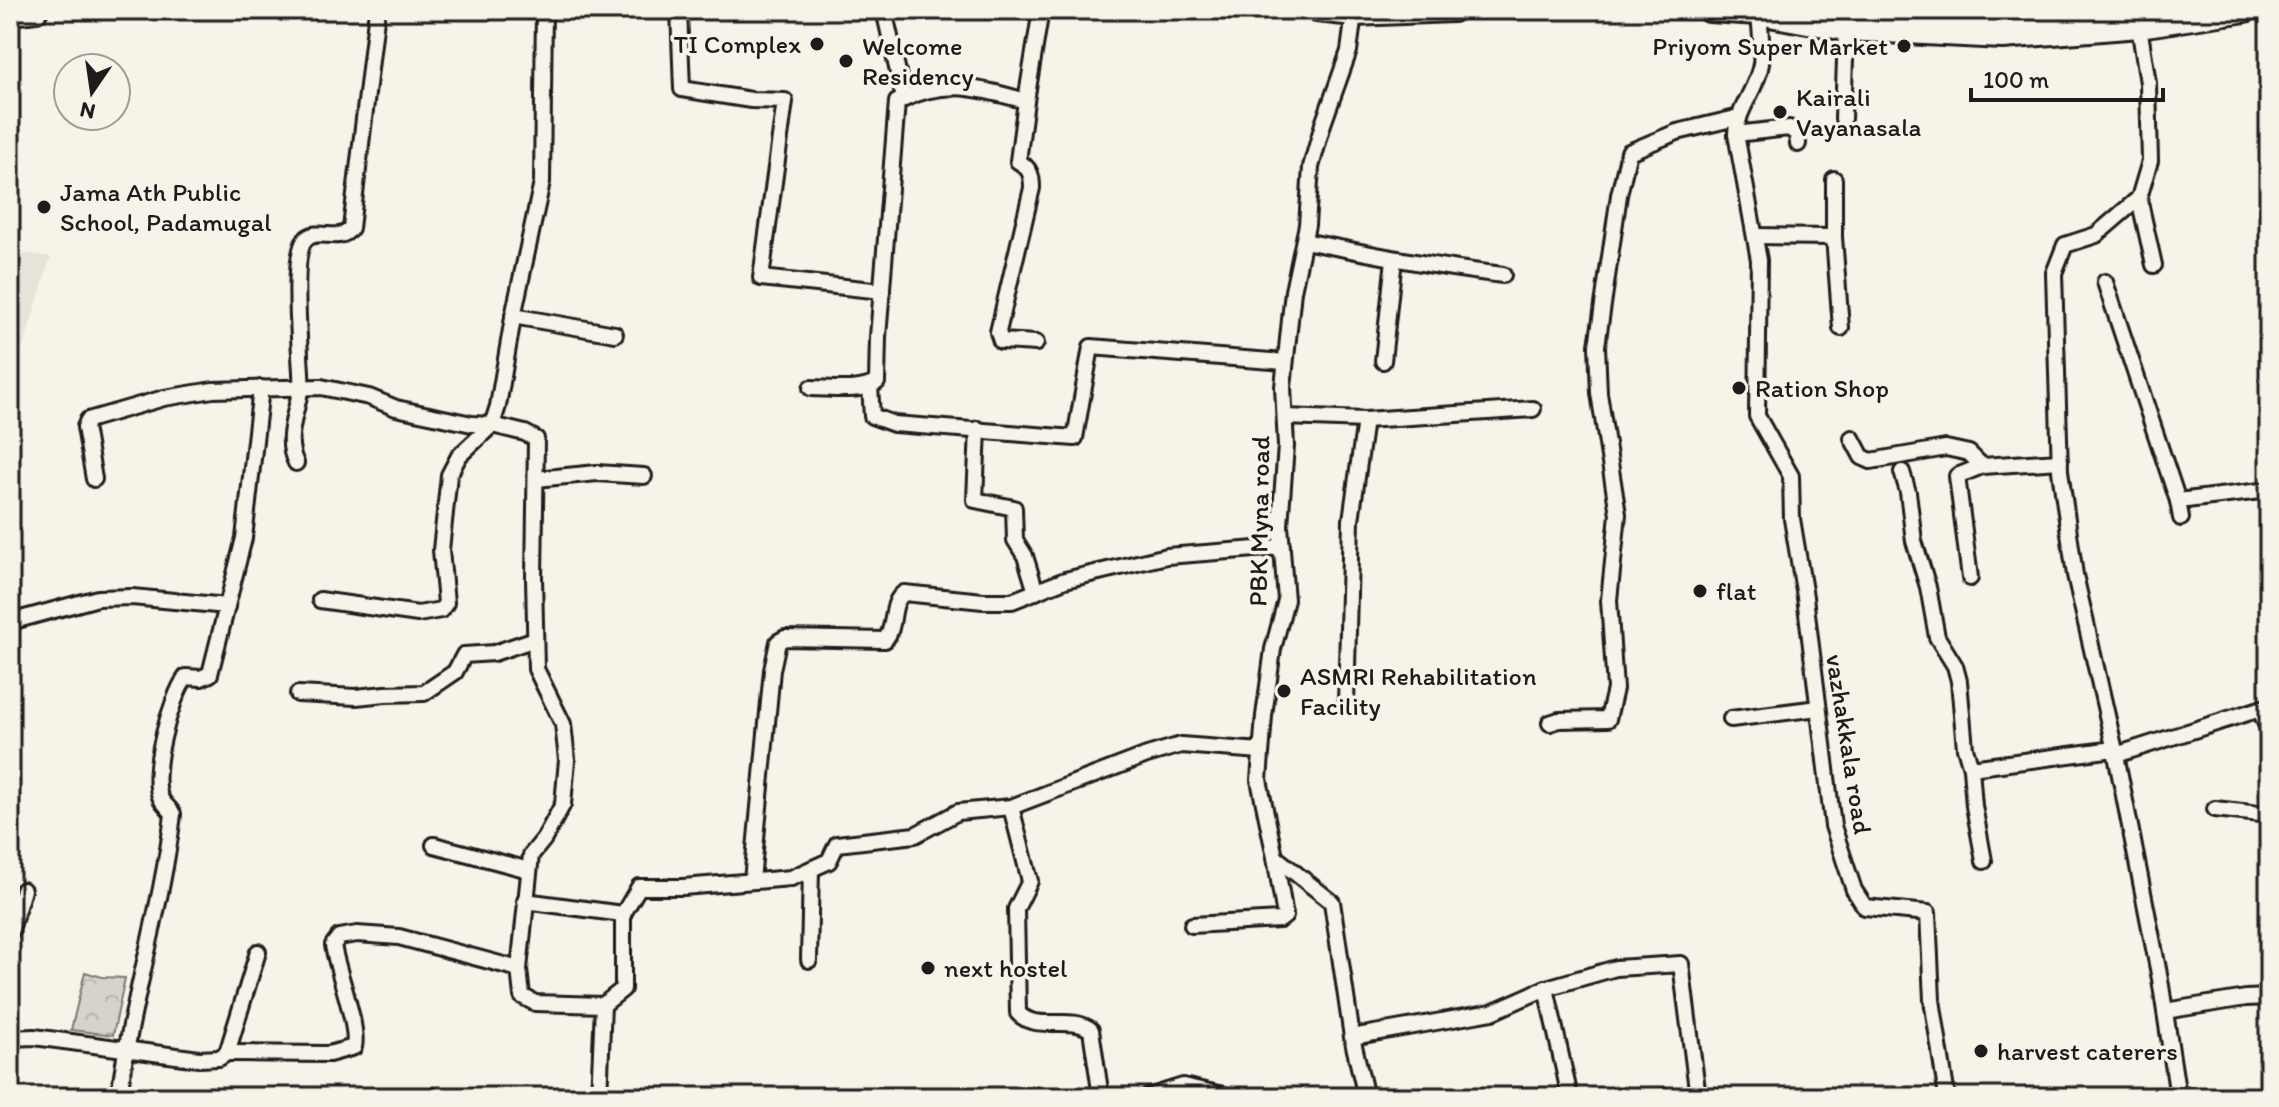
<svg xmlns="http://www.w3.org/2000/svg" width="2279" height="1107" font-family="Itim,sans-serif">
<style>
.built{fill:#e6e3d9}
.forest{fill:url(#forest-crowns);stroke:#7a7874;stroke-width:2}
.lines{fill:none;stroke-linecap:round;stroke-linejoin:round}
.minor-casing{stroke:#1c1c1c;stroke-width:20}
.primary-casing{stroke:#1c1c1c;stroke-width:28}
.minor{stroke:#f7f3e8;stroke-width:14}
.primary{stroke:#f7f3e8;stroke-width:22}
.poi-dot{fill:#1c1c1c;stroke:#f7f3e8;stroke-width:3}
.labels{text-anchor:middle;stroke-width:7;stroke-linejoin:round;paint-order:stroke}
.poi-label{font-size:26px;fill:#1c1c1c;stroke:#f7f3e8;text-anchor:start}
.street-label{font-size:26px;fill:#1c1c1c;stroke:#f7f3e8}
</style>
<defs>
<pattern id="forest-crowns" width="20" height="18" patternUnits="userSpaceOnUse" patternTransform="scale(2)"><rect width="20" height="18" fill="#d7d3cb"/><path d="M2 6a3 3 0 1 1 6 0M12 15a3 3 0 1 1 6 0" fill="none" stroke="#b8b5ae"/></pattern>
</defs>
<rect width="100%" height="100%" fill="#f7f3e8"/>
<filter id="ink" filterUnits="userSpaceOnUse"><feTurbulence type="fractalNoise" baseFrequency=".0125" numOctaves="2"/><feDisplacementMap in="SourceGraphic" scale="16" xChannelSelector="R" yChannelSelector="G"/><feConvolveMatrix kernelMatrix="1 2 1 2 8 2 1 2 1" color-interpolation-filters="sRGB"/></filter>
<g filter="url(#ink)">
<!-- built -->
<path class="built" d="M 10,251 L 51,257 L 21,354 L 10,352 Z"/>
<!-- forest -->
<path class="forest" d="M 85,972 L 102,977 L 125,978 L 113,1035 L 71,1030 Z"/>
<g class="lines">
<!-- minor casing -->
<g class="minor-casing">
<g id="minor">
<path d="M 679,10 L 682,89 L 751,100 L 785,101 L 761,278 L 882,291"/>
<path d="M 1759,13 C 1760,30 1763,48 1761,64 C 1757,90 1737,108 1736,134 L 1759,260 L 1757,416 L 1791,476 L 1792,519 L 1805,597 L 1833,826 L 1854,890 L 1865,907 L 1928,913 L 1932,1000 L 1947,1097"/>
<path d="M 1354,14 L 1349,51 L 1323,124 L 1311,167 L 1307,225 L 1293,291 L 1283,387 L 1286,446 L 1280,525 L 1286,600 L 1273,649 L 1264,716 L 1259,780 L 1275,857 L 1332,902 L 1352,1037 L 1365,1093 L 1369,1097"/>
<path d="M 2139,26 L 2148,83 L 2150,161 L 2139,198 L 2096,235 L 2065,245 L 2054,273 L 2060,471 L 2075,575 L 2116,755 L 2160,979 L 2178,1097"/>
<path d="M 904,99 C 947,78 982,89 1026,101 L 1018,161 C 1030,168 1032,175 1032,188 L 998,332 L 1001,341 L 1036,343"/>
<path d="M 1026,101 L 1041,10"/>
<path d="M 1843,119 L 1846,29"/>
<path d="M 1736,134 L 1789,128 L 1797,134 L 1798,144"/>
<path d="M 1834,179 L 1834,237 L 1841,328"/>
<path d="M 2139,198 L 2154,265"/>
<path d="M 1756,236 L 1834,237"/>
<path d="M 1304,241 C 1370,254 1436,267 1503,275"/>
<path d="M 2105,282 L 2178,501 L 2181,518"/>
<path d="M 513,316 L 615,334"/>
<path d="M 1383,361 L 1394,259"/>
<path d="M 870,387 L 872,416 L 894,424 L 1075,438 L 1091,347 L 1285,362"/>
<path d="M 811,388 C 831,388 860,393 877,382 L 878,337 L 897,102 L 904,99 L 884,10"/>
<path d="M 1285,417 L 1365,420 L 1533,409"/>
<path d="M 978,429 L 975,500 L 1014,508 L 1015,540 L 1025,556 L 1036,592"/>
<path d="M 1852,438 L 1862,457 L 1871,461 L 1946,448 L 1969,453 L 1982,466"/>
<path d="M 296,463 C 283,438 298,411 301,385 C 302,375 300,364 300,354 C 299,334 292,252 306,239 C 319,227 339,244 351,228 L 377,10"/>
<path d="M 1902,472 L 1908,492 L 1914,541 L 1928,587 L 1937,637 L 1955,666 L 1959,681 L 1965,748 L 1971,768"/>
<path d="M 94,479 L 85,427 L 88,420 L 164,398 L 213,390 L 321,387 L 369,397 L 396,408 L 472,424 L 492,425 L 525,433 L 536,439 L 534,578 L 536,669 L 563,724 L 567,760 L 563,804 L 544,839 L 531,855 L 519,969 L 522,996 L 535,1003 L 603,1005 L 623,989 L 623,914"/>
<path d="M 536,479 L 597,473 L 644,476"/>
<path d="M 2178,501 L 2269,490"/>
<path d="M 1970,578 L 1957,476 L 1982,466 L 2060,461"/>
<path d="M 320,600 L 418,614 L 441,610 L 446,603 L 441,550 L 449,475 L 459,456 L 492,425 L 498,406 L 514,312 L 542,182 L 544,10"/>
<path d="M 10,622 L 98,598 L 132,597 L 227,606"/>
<path d="M 298,694 L 356,697 L 385,694 L 424,693 L 455,672 L 464,655 L 494,653 L 535,639"/>
<path d="M 1346,703 L 1351,520 L 1365,420"/>
<path d="M 2260,710 L 2269,731"/>
<path d="M 1731,719 L 1818,708"/>
<path d="M 1550,723 L 1559,720 L 1608,719 L 1615,689 L 1609,600 L 1618,514 L 1599,393 L 1597,346 L 1619,195 L 1629,152 L 1677,132 L 1736,118"/>
<path d="M 2116,755 L 2269,706"/>
<path d="M 1011,807 L 1030,881 L 1016,909 L 1018,1013 C 1037,1033 1070,1014 1091,1030 L 1101,1097"/>
<path d="M 2215,809 L 2269,815"/>
<path d="M 434,845 L 529,870"/>
<path d="M 1984,861 L 1974,806 L 1971,768 L 2114,749"/>
<path d="M 752,881 L 772,670 L 778,642 L 785,638 L 885,640 C 897,626 889,604 904,593 L 983,601 L 1012,601 L 1065,580 L 1167,556 L 1282,547"/>
<path d="M 525,901 L 623,914 L 639,887 L 683,887 L 791,878 L 829,861 L 837,844 L 915,835 L 958,812 L 1011,807 L 1147,755 L 1181,745 L 1261,751"/>
<path d="M 1192,925 L 1280,920 L 1285,916 L 1275,857"/>
<path d="M 10,933 L 23,890"/>
<path d="M 809,960 L 811,869"/>
<path d="M 1546,988 L 1570,1097"/>
<path d="M 2165,1011 L 2246,998 L 2269,997"/>
<path d="M 1352,1037 L 1492,1012 L 1546,988 L 1616,968 L 1681,964 L 1698,1097"/>
<path d="M 10,1038 L 34,1037 L 199,1059 L 219,1058 L 227,1053 L 258,952"/>
<path d="M 227,1053 L 329,1054 L 354,1047 C 359,1026 337,971 333,945 L 339,937 L 357,934 L 399,937 L 519,969"/>
<path d="M 119,1097 C 131,1001 162,909 173,814 C 170,809 164,804 161,799 C 149,774 171,697 186,677 L 201,678 L 210,674 L 244,538 L 261,388"/>
<path d="M 599,1097 L 603,1005"/>
<path d="M 1148,1097 L 1183,1086 L 1232,1097"/>
</g>
</g>
<!-- primary casing -->
<g class="primary-casing">
<g id="primary">
<path d="M 1317,10 L 1354,14 L 1453,10"/>
<path d="M 1709,10 L 1759,13 L 1846,29 L 2003,37 L 2139,26 L 2246,10"/>
<path d="M 1858,10 C 1943,20 2025,17 2110,10"/>
<path d="M 10,13 L 36,10"/>
</g>
</g>
<!-- minor -->
<use href="#minor" class="minor"/>
<!-- primary -->
<use href="#primary" class="primary"/>
</g>
</g>
<!-- markers -->
<g class="poi-dot">
<circle cx="817" cy="44" r="8"/>
<circle cx="1904" cy="46" r="8"/>
<circle cx="846" cy="61" r="8"/>
<circle cx="1780" cy="112" r="8"/>
<circle cx="44" cy="207" r="8"/>
<circle cx="1739" cy="388" r="8"/>
<circle cx="1700" cy="591" r="8"/>
<circle cx="1284" cy="691" r="8"/>
<circle cx="928" cy="968" r="8"/>
<circle cx="1981" cy="1051" r="8"/>
</g>
<g class="labels">
<!-- poi labels -->
<g class="poi-label">
<text x="801" y="53" text-anchor="end">TI Complex</text>
<text x="862" y="55">Welcome<tspan x="862" dy="30">Residency</tspan></text>
<text x="1888" y="55" text-anchor="end">Priyom Super Market</text>
<text x="1796" y="106">Kairali<tspan x="1796" dy="30">Vayanasala</tspan></text>
<text x="60" y="201">Jama Ath Public<tspan x="60" dy="30">School, Padamugal</tspan></text>
<text x="1755" y="397">Ration Shop</text>
<text x="1716" y="600">flat</text>
<text x="1300" y="685">ASMRI Rehabilitation<tspan x="1300" dy="30">Facility</tspan></text>
<text x="944" y="977">next hostel</text>
<text x="1997" y="1060">harvest caterers</text>
</g>
<!-- street labels -->
<g class="street-label">
<text transform="translate(1259 521) rotate(-89)" y="9">PBK Myna road</text>
<text transform="translate(1849 744) rotate(81)" y="9">vazhakkala road</text>
</g>
</g>
<!-- margin -->
<rect width="2279" height="1107" fill="none" stroke="#f7f3e8" stroke-width="40"/>
<rect x="20" y="20" width="2239" height="1067" fill="none" stroke="#1c1c1c" stroke-width="3" filter="url(#ink)"/>
<!-- north arrow -->
<g transform="translate(92 92) rotate(193)"><circle r="38" fill="#f7f3e8" stroke="#9f9d96" stroke-width="2"/>
<path d="M0-6L14 30L0 20L-14 30Z" fill="#1c1c1c"/>
<text y="-12" font-size="22" font-weight="bold" text-anchor="middle" fill="#1c1c1c">N</text>
</g>
<!-- scale -->
<path d="M1971 88v12h192v-12" fill="none" stroke="#1c1c1c" stroke-width="4"/>
<text x="1983" y="88" font-size="24" fill="#1c1c1c" stroke="#f7f3e8" stroke-width="6" paint-order="stroke">100 m</text>
</svg>
